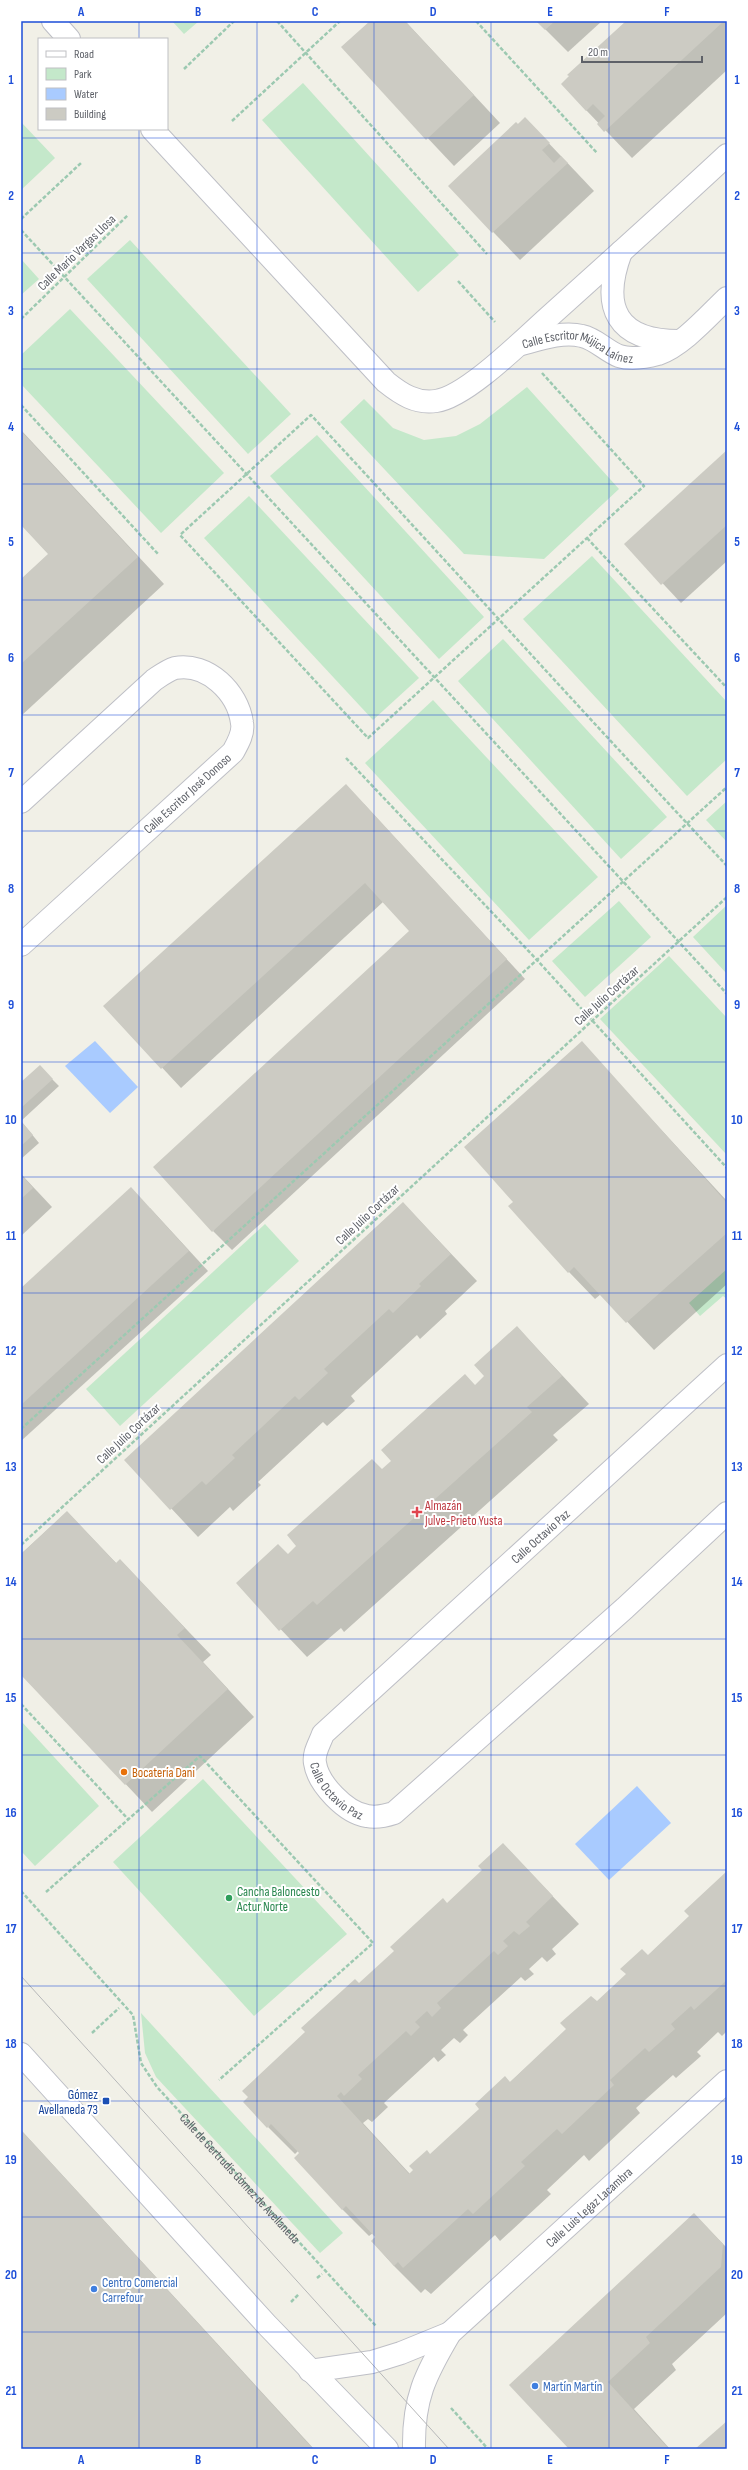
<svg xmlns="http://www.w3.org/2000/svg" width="748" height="2470" font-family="'Sofia Sans Condensed',sans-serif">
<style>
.green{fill:#c4e8ca}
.water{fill:#a9cbff}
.shadow{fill:#0003}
.building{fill:#cccbc3}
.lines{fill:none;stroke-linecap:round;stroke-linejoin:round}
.street-casing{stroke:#bebfc6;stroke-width:24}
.secondary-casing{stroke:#bcbec5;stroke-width:24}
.path{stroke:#9cc9b1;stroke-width:2.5;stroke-dasharray:4 2;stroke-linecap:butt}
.street{stroke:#fff;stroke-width:22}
.secondary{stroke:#fff;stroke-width:22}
.tram{stroke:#b7b8b9;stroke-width:1}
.grid{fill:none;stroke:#1d4ed8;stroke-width:1;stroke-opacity:0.55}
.health-dot{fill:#e0444e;stroke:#fff;stroke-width:1.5}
.food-dot{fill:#e8710a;stroke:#fff;stroke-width:1.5}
.leisure-dot{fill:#2e9e5b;stroke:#fff;stroke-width:1.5}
.transit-dot{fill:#1a4fb4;stroke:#fff;stroke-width:1.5}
.shop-dot{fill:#3f7fe0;stroke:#fff;stroke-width:1.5}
.labels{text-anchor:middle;stroke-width:4;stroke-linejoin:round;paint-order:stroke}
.street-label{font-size:13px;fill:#5e6168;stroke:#fff}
.health-label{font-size:13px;fill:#be3a42;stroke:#fff;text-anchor:start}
.food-label{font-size:13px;fill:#c56008;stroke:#fff;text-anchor:start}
.leisure-label{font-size:13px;fill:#27864d;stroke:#fff;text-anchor:start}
.transit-label{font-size:13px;fill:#164399;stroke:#fff;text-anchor:end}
.shop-label{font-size:13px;fill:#366cbe;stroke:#fff;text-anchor:start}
.neatline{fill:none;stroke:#1d4ed8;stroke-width:1.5}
.grid-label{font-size:13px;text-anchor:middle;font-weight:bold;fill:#1d4ed8}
</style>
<rect width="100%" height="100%" fill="#f1f0e7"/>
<!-- green -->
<g class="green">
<path d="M 172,21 L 199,21 L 184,34 Z"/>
<path d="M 303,83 L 459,255 L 418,292 L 262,120 Z"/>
<path d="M 21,122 L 55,158 L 21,190 Z"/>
<path d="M 130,240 L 291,414 L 248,454 L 87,279 Z"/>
<path d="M 21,259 L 39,279 L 21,295 Z"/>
<path d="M 70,309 L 224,473 L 161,533 L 21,384 L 21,355 Z"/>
<path d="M 527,387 L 619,489 L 544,559 L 464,554 L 340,422 L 364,399 L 393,428 L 424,440 L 456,436 L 480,424 Z"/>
<path d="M 317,435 L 484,617 L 439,659 L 270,476 Z"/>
<path d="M 249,496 L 419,678 L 373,720 L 204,538 Z"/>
<path d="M 592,556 L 727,702 L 727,759 L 687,796 L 523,619 Z"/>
<path d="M 503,639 L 667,817 L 621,859 L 458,681 Z"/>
<path d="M 433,700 L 598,877 L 529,940 L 365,763 Z"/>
<path d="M 727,801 L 727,842 L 706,820 Z"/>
<path d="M 619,901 L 651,937 L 585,997 L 552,961 Z"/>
<path d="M 727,905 L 727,974 L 693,937 Z"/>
<path d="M 669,956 L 727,1018 L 727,1155 L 600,1019 Z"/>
<path d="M 265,1224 L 299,1261 L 120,1426 L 86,1389 Z"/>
<path d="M 727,1269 L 727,1299 L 723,1296 L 700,1316 L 689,1303 Z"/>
<path d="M 21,1721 L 99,1806 L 35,1866 L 21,1851 Z"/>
<path d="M 203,1779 L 347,1934 L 254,2016 L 113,1862 Z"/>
<path d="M 141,2013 L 343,2233 L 320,2253 L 156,2077 L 145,2053 Z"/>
</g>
<!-- water -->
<g class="water">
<path d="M 95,1041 L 138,1087 L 110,1113 L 65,1066 Z"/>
<path d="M 637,1786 L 671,1823 L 609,1880 L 575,1844 Z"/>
</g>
<!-- shadow -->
<g class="shadow">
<path d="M 371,21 L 405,21 L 500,123 L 454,166 L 342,47 Z"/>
<path d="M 537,21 L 602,21 L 568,52 Z"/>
<path d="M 627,21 L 727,21 L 727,70 L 632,158 L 586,110 Z"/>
<path d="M 525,118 L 594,191 L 520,260 L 449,186 Z"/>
<path d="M 21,430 L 164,584 L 21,716 L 21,580 L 49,554 L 21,524 Z"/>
<path d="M 727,452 L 727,561 L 681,603 L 626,544 Z"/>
<path d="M 364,804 L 525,979 L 232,1250 L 213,1231 L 411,931 L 383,902 L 181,1088 L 105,1006 Z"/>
<path d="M 581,1043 L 727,1201 L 727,1284 L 654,1350 L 601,1294 L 595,1299 L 569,1272 L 514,1202 Z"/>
<path d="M 46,1073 L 59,1086 L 21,1121 L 39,1143 L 21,1159 L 21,1083 Z"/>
<path d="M 21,1174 L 52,1207 L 21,1236 Z"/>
<path d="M 403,1203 L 477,1281 L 445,1311 L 447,1314 L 420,1339 L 417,1335 L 351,1396 L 355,1401 L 327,1426 L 323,1422 L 258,1482 L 261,1485 L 233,1511 L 230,1507 L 198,1537 L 126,1460 Z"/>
<path d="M 150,1208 L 208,1271 L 21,1441 L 21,1290 Z"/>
<path d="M 517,1327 L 589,1404 L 553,1435 L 558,1440 L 344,1632 L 341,1628 L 307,1657 L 237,1583 L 288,1555 L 476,1386 L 485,1376 Z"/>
<path d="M 67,1512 L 117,1564 L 120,1560 L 211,1655 L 203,1662 L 254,1717 L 152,1812 L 21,1673 L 21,1554 Z"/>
<path d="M 503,1844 L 579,1924 L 552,1949 L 556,1954 L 547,1962 L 542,1957 L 529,1969 L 534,1974 L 525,1981 L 521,1977 L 463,2030 L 468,2035 L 460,2043 L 454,2038 L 441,2050 L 446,2055 L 438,2062 L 434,2057 L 384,2103 L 388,2107 L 372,2122 L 368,2119 L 363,2123 L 410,2174 L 691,1916 L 727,1873 L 727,2031 L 722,2036 L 718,2032 L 697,2052 L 701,2056 L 676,2078 L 673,2075 L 636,2108 L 640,2113 L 589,2161 L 584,2155 L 547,2190 L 551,2194 L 500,2241 L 495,2235 L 431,2294 L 425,2289 L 421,2293 L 394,2266 L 372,2241 L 377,2237 L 373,2233 L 369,2236 L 342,2209 L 300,2153 L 298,2151 L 295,2154 L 268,2127 L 360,1984 L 484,1870 Z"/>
<path d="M 21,2130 L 314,2449 L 21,2449 Z"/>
<path d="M 694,2214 L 727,2248 L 727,2313 L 672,2364 L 676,2370 L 634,2409 L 670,2449 L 570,2449 Z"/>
</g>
<!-- building -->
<g class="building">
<path d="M 370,21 L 405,21 L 474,95 L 426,140 L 341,47 Z"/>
<path d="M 536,21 L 555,21 L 545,30 Z"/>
<path d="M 626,21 L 724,21 L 604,132 L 597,124 L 605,116 L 593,104 L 586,111 L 561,84 L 569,76 L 567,75 Z"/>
<path d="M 525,117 L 550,143 L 542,150 L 554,163 L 561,156 L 568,163 L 492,233 L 448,186 L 516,122 L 518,124 Z"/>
<path d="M 21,431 L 138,557 L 21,664 L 21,579 L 48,554 L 21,525 Z"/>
<path d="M 727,450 L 727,525 L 661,585 L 624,544 Z"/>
<path d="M 346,784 L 507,959 L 212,1232 L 153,1167 L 409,931 L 365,883 L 161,1069 L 103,1006 Z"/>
<path d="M 582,1041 L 727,1203 L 727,1233 L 626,1323 L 574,1267 L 568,1273 L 508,1206 L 513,1202 L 464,1147 Z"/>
<path d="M 40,1065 L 53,1079 L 21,1108 L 21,1082 Z"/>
<path d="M 21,1121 L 33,1135 L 21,1146 Z"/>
<path d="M 21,1174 L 33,1188 L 21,1199 Z"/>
<path d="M 131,1187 L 189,1251 L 21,1405 L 21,1288 Z"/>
<path d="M 403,1202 L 451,1254 L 419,1284 L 421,1286 L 393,1313 L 389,1309 L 324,1369 L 328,1373 L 299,1400 L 295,1396 L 232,1455 L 235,1458 L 206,1485 L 202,1481 L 170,1510 L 124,1460 Z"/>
<path d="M 517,1326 L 562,1376 L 527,1407 L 532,1412 L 317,1605 L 313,1601 L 279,1631 L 236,1583 L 278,1544 L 288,1554 L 296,1546 L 287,1535 L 372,1459 L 382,1469 L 391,1461 L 381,1450 L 465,1374 L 475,1385 L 484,1376 L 474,1365 Z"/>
<path d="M 67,1511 L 116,1563 L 120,1559 L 185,1628 L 177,1635 L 228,1689 L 125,1785 L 21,1675 L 21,1554 Z"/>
<path d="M 503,1843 L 553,1896 L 526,1922 L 530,1926 L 519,1935 L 514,1931 L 503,1941 L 508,1946 L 498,1955 L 494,1951 L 437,2003 L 441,2008 L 432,2017 L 427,2011 L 415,2022 L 420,2027 L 411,2036 L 406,2031 L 358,2075 L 362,2079 L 344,2096 L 341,2092 L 337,2096 L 409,2174 L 413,2170 L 409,2166 L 427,2150 L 430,2154 L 479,2109 L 475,2104 L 505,2076 L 510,2082 L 566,2029 L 560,2023 L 591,1996 L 597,2001 L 626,1974 L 620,1969 L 642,1949 L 648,1955 L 689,1916 L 684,1911 L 727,1871 L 727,1980 L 694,2010 L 691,2006 L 671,2024 L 675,2029 L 649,2052 L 645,2048 L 610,2080 L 614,2085 L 562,2134 L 557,2129 L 521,2162 L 525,2166 L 473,2214 L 468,2209 L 403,2268 L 398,2262 L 394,2266 L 371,2241 L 375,2237 L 346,2206 L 342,2210 L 294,2158 L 299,2153 L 271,2124 L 267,2128 L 243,2102 L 248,2097 L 242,2091 L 305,2032 L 301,2028 L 355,1979 L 359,1983 L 394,1951 L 390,1947 L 443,1898 L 447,1903 L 482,1870 L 478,1866 Z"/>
<path d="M 21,2130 L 313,2449 L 21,2449 Z"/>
<path d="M 694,2213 L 723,2244 L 721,2267 L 646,2337 L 650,2343 L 608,2382 L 669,2449 L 569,2449 L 509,2385 Z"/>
<path d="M 727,2421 L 727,2449 L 695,2449 Z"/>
</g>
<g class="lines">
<!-- street casing -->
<g class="street-casing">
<g id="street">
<path d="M 53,21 L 69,39"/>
<path d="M 152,129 L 386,382 C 401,394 416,404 436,401 C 467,397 526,337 551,315 C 610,262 669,209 727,155"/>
<path d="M 621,252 C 600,308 617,341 679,341"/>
<path id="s2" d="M 522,344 C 540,339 563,331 582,336 C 596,339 606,351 619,356 C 631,360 647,357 658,354 C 682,346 709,315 727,298"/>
<path d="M 21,802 L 154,680 C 160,676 168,670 175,668 C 207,662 238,692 242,723 C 244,733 238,743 233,752 L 21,945"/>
<path id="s3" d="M 727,1365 L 323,1734 C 320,1743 313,1753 315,1763 C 318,1784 346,1813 367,1816 C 377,1818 385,1816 394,1813 L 625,1608 L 727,1513"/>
<path d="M 310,2371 L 372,2362 L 401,2353 L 450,2333"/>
<path id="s4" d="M 414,2449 C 413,2399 425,2375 450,2333 L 727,2081"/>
</g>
</g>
<!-- secondary casing -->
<g class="secondary-casing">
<path id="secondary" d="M 21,2054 L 266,2324 L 387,2449"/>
</g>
<!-- path -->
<g class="path">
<path d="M 277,21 L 487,254"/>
<path d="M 476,21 L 597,153"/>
<path d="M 184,69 L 234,21"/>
<path d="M 232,121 L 340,21"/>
<path d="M 21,219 L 81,163"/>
<path d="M 21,230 L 727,994"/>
<path d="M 458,281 L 495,322"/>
<path d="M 21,319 L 128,215"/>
<path d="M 542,373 L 644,486 L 368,738 L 180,535 L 311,415 C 450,565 587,717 727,866"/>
<path d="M 21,405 L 158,554"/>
<path d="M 587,538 L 727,688"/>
<path d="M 346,758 L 537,960 L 727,1168"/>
<path d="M 21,1429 L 727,787"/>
<path d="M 21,1545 L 727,897"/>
<path d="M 21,1704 L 128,1819"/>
<path id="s1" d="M 21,1891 L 133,2015 L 141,2063 L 157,2087 L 376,2326"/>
<path d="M 46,1892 L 200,1756 L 373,1943 L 219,2080"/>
<path d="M 92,2033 L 119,2008"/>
<path d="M 317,2278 L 322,2274"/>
<path d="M 291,2302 L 299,2294"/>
<path d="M 451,2408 L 488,2449"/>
</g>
<!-- street -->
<use href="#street" class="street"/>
<!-- secondary -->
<use href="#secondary" class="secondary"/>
<!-- tram -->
<path class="tram" d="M 21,1976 L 449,2449"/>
</g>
<!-- grid -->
<path class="grid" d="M 139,21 L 139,39M 257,21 L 257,2449M 374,21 L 374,2449M 491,21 L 491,2449M 609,21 L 609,2449M 139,129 L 139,2449M 21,138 L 727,138M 21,253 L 727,253M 21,369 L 727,369M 21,484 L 727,484M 21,600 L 727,600M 21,715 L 727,715M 21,831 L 727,831M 21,946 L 727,946M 21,1062 L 727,1062M 21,1177 L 727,1177M 21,1293 L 727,1293M 21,1408 L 727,1408M 21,1524 L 727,1524M 21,1639 L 727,1639M 21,1755 L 727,1755M 21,1870 L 727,1870M 21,1986 L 727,1986M 21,2101 L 727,2101M 21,2217 L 727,2217M 21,2332 L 727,2332"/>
<!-- markers -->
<path class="health-dot" d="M415 1506h4v4h4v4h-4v4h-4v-4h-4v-4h4z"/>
<circle class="food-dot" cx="124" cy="1772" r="4"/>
<circle class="leisure-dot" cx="229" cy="1898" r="4"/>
<rect class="transit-dot" x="102" y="2097" width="8" height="8" rx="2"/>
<g class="shop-dot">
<circle cx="94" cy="2289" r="4"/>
<circle cx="535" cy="2386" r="4"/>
</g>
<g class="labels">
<!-- street labels -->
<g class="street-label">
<text transform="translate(76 252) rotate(-44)" y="5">Calle Mario Vargas Llosa</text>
<text dy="5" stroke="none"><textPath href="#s2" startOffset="59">Calle Escritor Mújica Laínez</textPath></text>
<text transform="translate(187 793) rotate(-42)" y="5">Calle Escritor José Donoso</text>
<text transform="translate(606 995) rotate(-42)" y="5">Calle Julio Cortázar</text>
<text transform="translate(367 1214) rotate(-43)" y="5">Calle Julio Cortázar</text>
<text transform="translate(128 1433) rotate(-43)" y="5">Calle Julio Cortázar</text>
<text transform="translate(540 1536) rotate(-42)" y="5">Calle Octavio Paz</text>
<text dy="5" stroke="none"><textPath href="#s3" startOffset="614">Calle Octavio Paz</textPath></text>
<text dy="5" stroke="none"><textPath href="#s1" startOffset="368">Calle de Gertrudis Gómez de Avellaneda</textPath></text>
<text dy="5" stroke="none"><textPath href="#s4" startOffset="311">Calle Luis Legaz Lacambra</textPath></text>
</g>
<!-- health labels -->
<g class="health-label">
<text x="425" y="1510">Almazán<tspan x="425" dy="15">Julve-Prieto Yusta</tspan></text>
</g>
<!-- food labels -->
<g class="food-label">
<text x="132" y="1777">Bocatería Dani</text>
</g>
<!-- leisure labels -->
<g class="leisure-label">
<text x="237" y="1896">Cancha Baloncesto<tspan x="237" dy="15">Actur Norte</tspan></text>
</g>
<!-- transit labels -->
<g class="transit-label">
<text x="98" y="2099">Gómez<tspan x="98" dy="15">Avellaneda 73</tspan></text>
</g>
<!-- shop labels -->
<g class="shop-label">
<text x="102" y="2287">Centro Comercial<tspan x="102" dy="15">Carrefour</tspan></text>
<text x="543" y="2391">Martín Martín</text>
</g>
</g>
<!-- border -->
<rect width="748" height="2470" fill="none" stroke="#ffffff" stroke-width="44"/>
<!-- legend -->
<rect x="38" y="38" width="130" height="92" fill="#ffffff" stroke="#bfc0c3"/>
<rect x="46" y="51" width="20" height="6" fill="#ffffff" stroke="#bfc0c3"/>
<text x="74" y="58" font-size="12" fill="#5e6168">Road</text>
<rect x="46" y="68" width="20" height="12" fill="#c4e8ca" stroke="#bfc0c3"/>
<text x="74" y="78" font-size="12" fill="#5e6168">Park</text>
<rect x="46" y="88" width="20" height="12" fill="#a9cbff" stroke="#bfc0c3"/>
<text x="74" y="98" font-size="12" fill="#5e6168">Water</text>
<rect x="46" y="108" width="20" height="12" fill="#cccbc3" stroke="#bfc0c3"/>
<text x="74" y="118" font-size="12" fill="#5e6168">Building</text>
<!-- scale -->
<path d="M582 56v6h120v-6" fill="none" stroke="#5e6168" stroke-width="2"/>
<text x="588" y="56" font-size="12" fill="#5e6168" stroke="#ffffff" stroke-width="3" paint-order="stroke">20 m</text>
<rect x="22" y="22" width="704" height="2426" class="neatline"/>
<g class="grid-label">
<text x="81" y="16">A</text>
<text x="198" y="16">B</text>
<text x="315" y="16">C</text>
<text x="433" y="16">D</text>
<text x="550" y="16">E</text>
<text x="667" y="16">F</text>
<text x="11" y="84">1</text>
<text x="737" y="84">1</text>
<text x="11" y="200">2</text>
<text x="737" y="200">2</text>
<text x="11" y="315">3</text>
<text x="737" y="315">3</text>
<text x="11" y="431">4</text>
<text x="737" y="431">4</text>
<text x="11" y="546">5</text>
<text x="737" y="546">5</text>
<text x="11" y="662">6</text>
<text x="737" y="662">6</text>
<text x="11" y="777">7</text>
<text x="737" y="777">7</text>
<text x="11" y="893">8</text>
<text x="737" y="893">8</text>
<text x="11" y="1009">9</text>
<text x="737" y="1009">9</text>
<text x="11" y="1124">10</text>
<text x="737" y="1124">10</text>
<text x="11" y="1240">11</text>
<text x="737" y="1240">11</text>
<text x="11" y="1355">12</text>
<text x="737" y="1355">12</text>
<text x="11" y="1471">13</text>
<text x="737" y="1471">13</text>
<text x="11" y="1586">14</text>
<text x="737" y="1586">14</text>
<text x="11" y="1702">15</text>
<text x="737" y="1702">15</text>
<text x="11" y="1817">16</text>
<text x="737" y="1817">16</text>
<text x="11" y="1933">17</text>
<text x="737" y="1933">17</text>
<text x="11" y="2048">18</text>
<text x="737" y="2048">18</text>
<text x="11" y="2164">19</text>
<text x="737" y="2164">19</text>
<text x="11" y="2279">20</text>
<text x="737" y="2279">20</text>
<text x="11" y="2395">21</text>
<text x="737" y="2395">21</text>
<text x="81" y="2464">A</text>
<text x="198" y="2464">B</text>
<text x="315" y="2464">C</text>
<text x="433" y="2464">D</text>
<text x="550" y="2464">E</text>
<text x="667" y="2464">F</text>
</g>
</svg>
